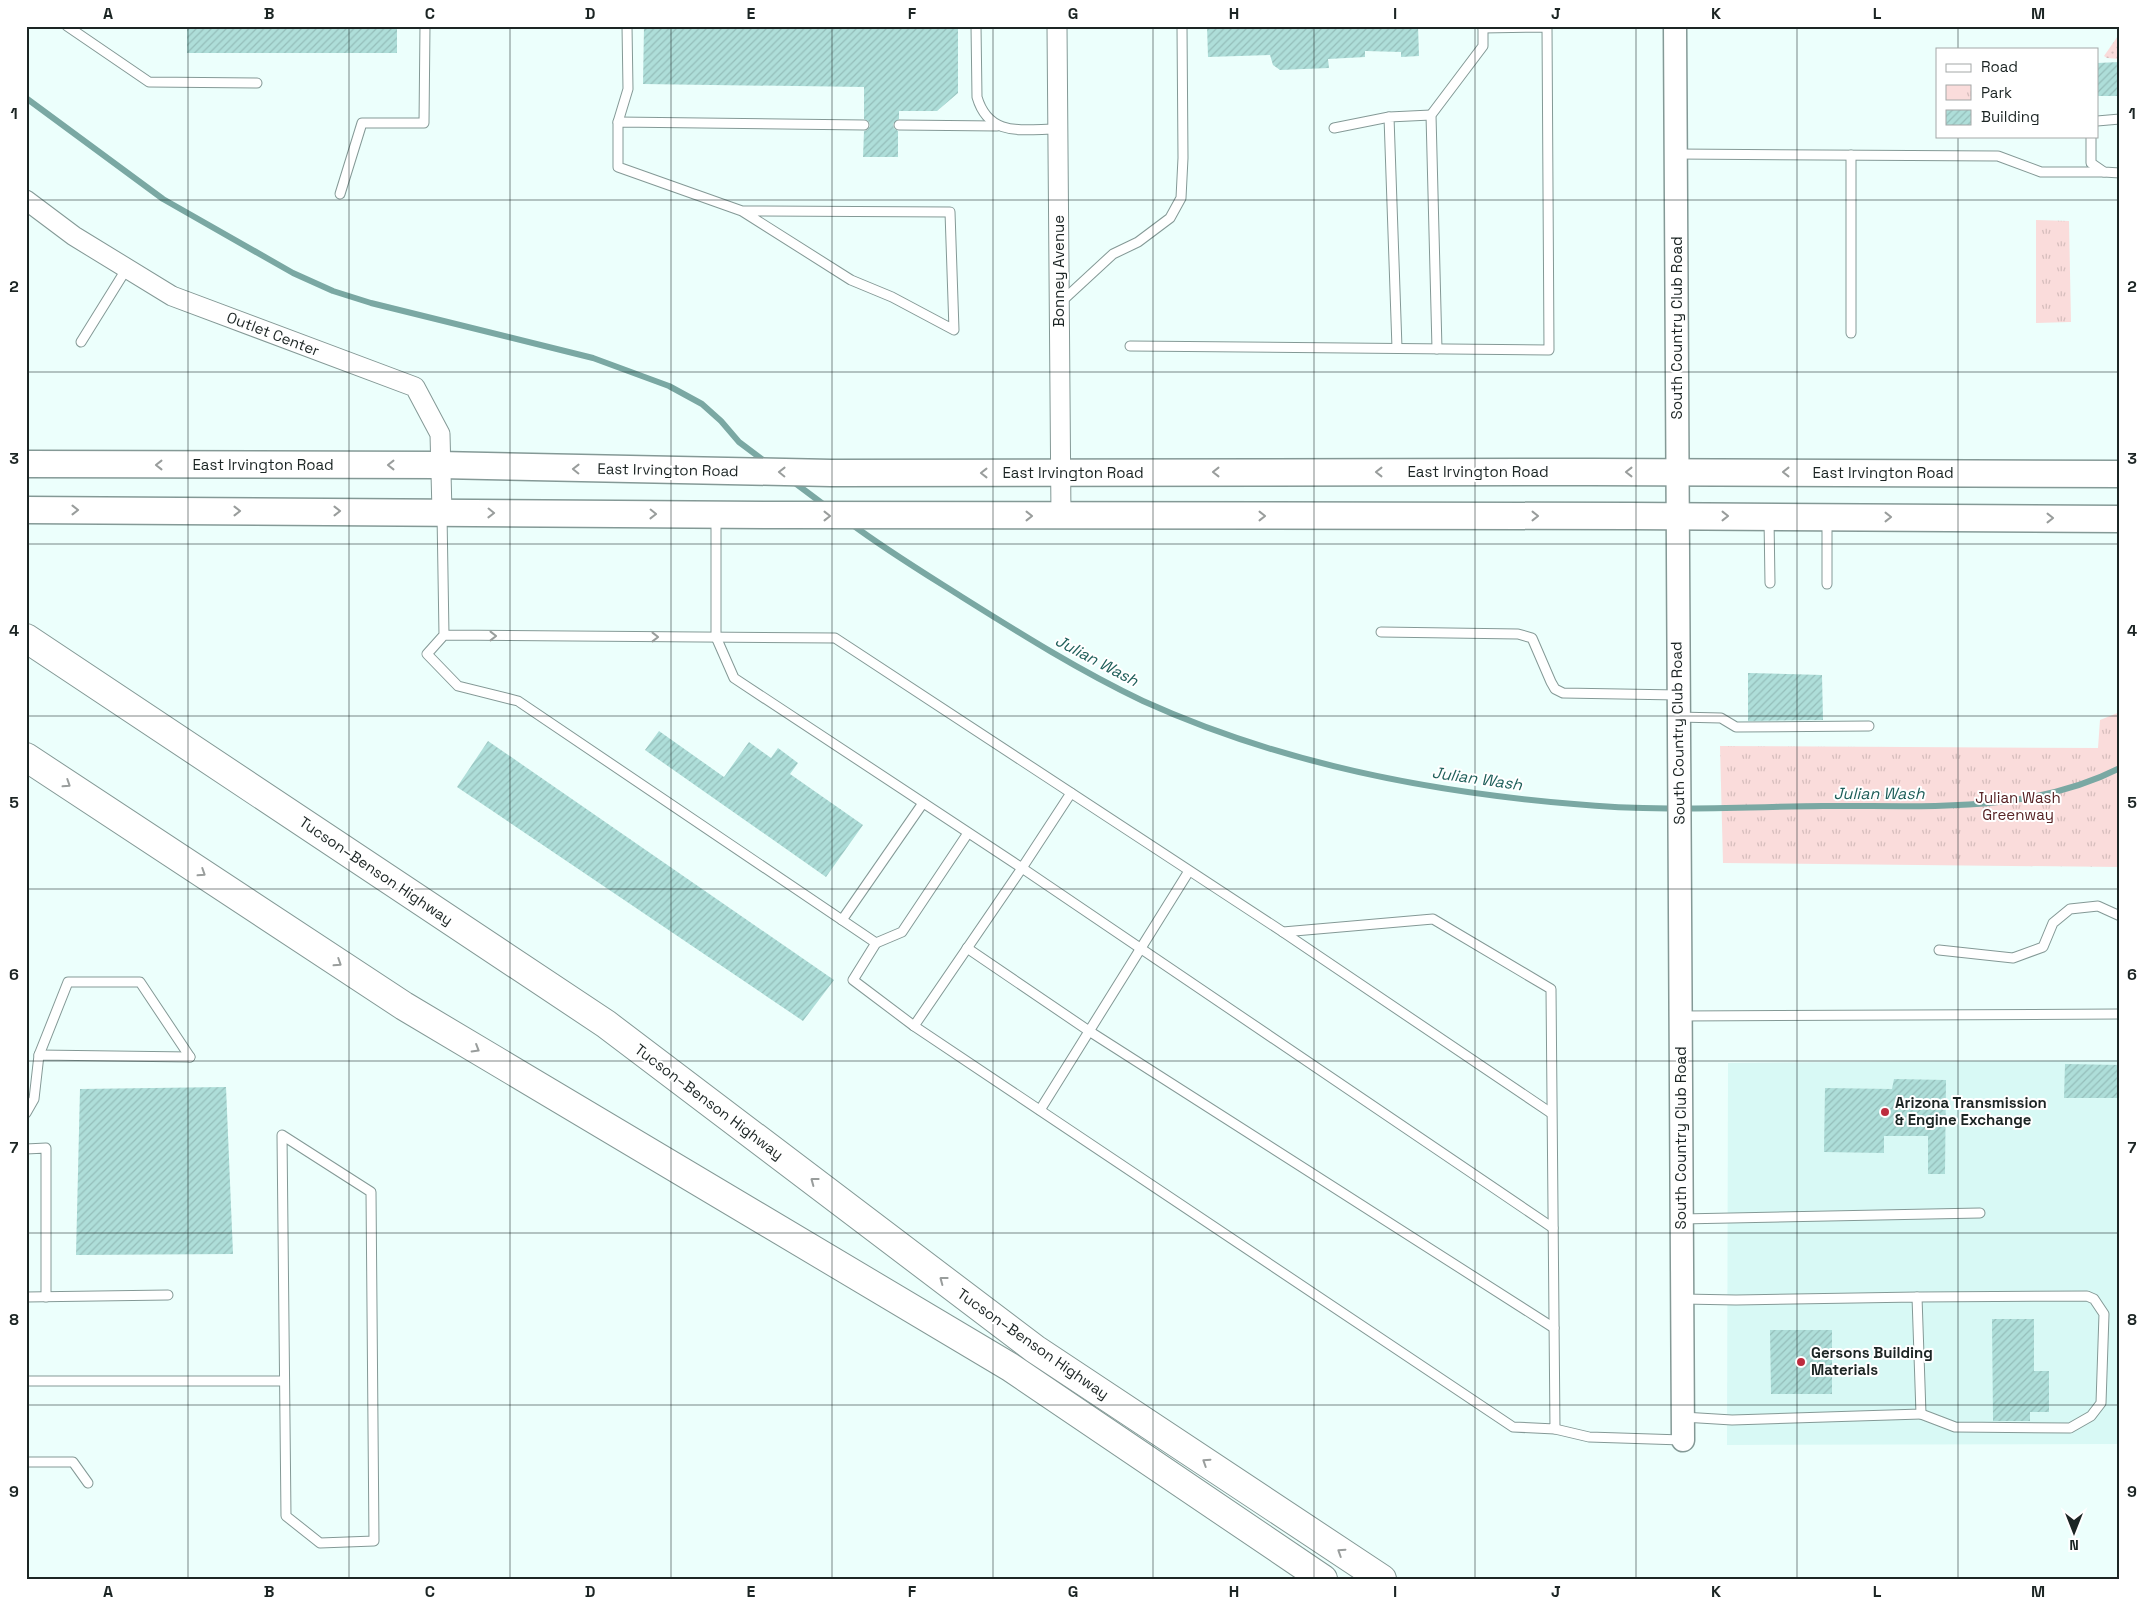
<svg xmlns="http://www.w3.org/2000/svg" width="2146" height="1605" font-family="'Space Grotesk',sans-serif">
<style>
.built{fill:#d8f9f5}
.grass{fill:url(#grass-dots)}
.park{fill:url(#park-tufts)}
.lines{fill:none;stroke-linecap:round;stroke-linejoin:round}
.stream{stroke:#7aa8a3;stroke-width:6}
.building{fill:url(#building-hatch)}
.service-casing{stroke:#849996;stroke-width:11}
.minor-casing{stroke:#849996;stroke-width:21}
.tertiary-casing{stroke:#849996;stroke-width:25}
.secondary-casing{stroke:#849996;stroke-width:29}
.motorway-casing{stroke:#849996;stroke-width:30}
.service{stroke:#fff;stroke-width:9}
.minor{stroke:#fff;stroke-width:19}
.tertiary{stroke:#fff;stroke-width:22}
.secondary{stroke:#fff;stroke-width:26}
.motorway{stroke:#fff;stroke-width:28}
.oneway{stroke:#999d9c}
.grid{fill:none;stroke:#1c2524;stroke-width:1;stroke-opacity:0.55}
.poi-dot{fill:#bd2c3e;stroke:#fff;stroke-width:2}
.labels{text-anchor:middle;stroke-width:4;stroke-linejoin:round;paint-order:stroke}
.street-label{font-size:15px;fill:#1c2524;stroke:#fff}
.park-label{font-size:15px;fill:#562123;stroke:#fff}
.poi-label{font-size:15px;font-weight:bold;fill:#1c2524;stroke:#fff;text-anchor:start}
.water-label{font-size:16px;font-style:italic;fill:#1f5f5a;stroke:#fff}
.neatline{fill:none;stroke:#1c2524;stroke-width:2}
.grid-label{font-size:16px;text-anchor:middle;font-weight:bold;fill:#1c2524}
</style>
<defs>
<pattern id="grass-dots" width="8" height="8" patternUnits="userSpaceOnUse" patternTransform="scale(1.25)"><rect width="8" height="8" fill="#fadcdb"/><path d="M2 2h.1M6 6h.1" fill="none" stroke="#d6bdbc" stroke-width="1.8" stroke-linecap="round"/></pattern>
<pattern id="park-tufts" width="24" height="20" patternUnits="userSpaceOnUse" patternTransform="scale(1.25)"><rect width="24" height="20" fill="#fadcdb"/><path d="M3 7l-1-3M5 7V3M7 7l1-3M15 17l-1-3M17 17v-4M19 17l1-3" fill="none" stroke="#d6bdbc"/></pattern>
<pattern id="building-hatch" width="6" height="6" patternUnits="userSpaceOnUse" patternTransform="scale(1.25)"><rect width="6" height="6" fill="#aeded9"/><path d="M-1 1l2-2M0 6l6-6M5 7l2-2" fill="none" stroke="#95beba"/></pattern>
</defs>
<rect width="100%" height="100%" fill="#ecfffc"/>
<!-- built -->
<path class="built" d="M 2120,1060 L 2120,1444 L 1727,1445 L 1728,1063 Z"/>
<!-- grass -->
<path class="grass" d="M 2120,33 L 2120,59 L 2107,58 L 2104,56 Z"/>
<!-- park -->
<g class="park">
<path d="M 2036,220 L 2069,221 L 2071,322 L 2036,323 Z"/>
<path d="M 2120,712 L 2120,867 L 1723,863 L 1720,746 L 2098,748 L 2100,720 Z"/>
</g>
<g class="lines">
<!-- stream -->
<g class="stream">
<path d="M 26,98 L 163,199 L 293,273 L 333,291 L 371,303 L 593,358 L 669,386 L 702,404 L 721,421 L 739,442 L 767,463"/>
<path d="M 791,480 L 827,507"/>
<path d="M 850,523 C 886,550 924,573 962,597 C 1021,634 1080,671 1143,701 C 1277,762 1428,792 1574,804 C 1656,812 1740,807 1823,806 C 1923,805 2027,815 2120,768"/>
</g>
</g>
<!-- building -->
<g class="building">
<rect x="187" y="26" width="210" height="27"/>
<path d="M 644,26 L 958,26 L 958,93 L 937,111 L 899,111 L 899,119 L 893,124 L 894,128 L 898,131 L 898,157 L 863,157 L 864,131 L 867,130 L 870,126 L 869,122 L 864,119 L 864,87 L 643,84 Z"/>
<path d="M 1207,26 L 1418,26 L 1419,56 L 1401,57 L 1401,52 L 1365,51 L 1365,57 L 1328,59 L 1329,68 L 1280,70 L 1273,65 L 1270,55 L 1208,57 Z"/>
<path d="M 2120,62 L 2120,96 L 2097,96 L 2097,63 Z"/>
<path d="M 1748,673 L 1822,675 L 1823,720 L 1748,721 Z"/>
<path d="M 659,731 L 724,777 L 749,742 L 771,758 L 778,748 L 798,763 L 790,774 L 863,825 L 826,877 L 645,750 Z"/>
<path d="M 488,741 L 834,980 L 803,1021 L 457,787 Z"/>
<path d="M 2065,1064 L 2120,1065 L 2120,1098 L 2064,1098 Z"/>
<path d="M 1894,1079 L 1946,1080 L 1945,1174 L 1928,1174 L 1928,1136 L 1884,1136 L 1884,1153 L 1824,1152 L 1825,1088 L 1892,1089 Z"/>
<path d="M 226,1087 L 233,1254 L 76,1255 L 80,1089 Z"/>
<path d="M 1992,1319 L 2034,1319 L 2034,1371 L 2049,1371 L 2049,1412 L 2030,1412 L 2030,1421 L 1993,1421 Z"/>
<path d="M 1770,1330 L 1832,1330 L 1832,1394 L 1771,1394 Z"/>
</g>
<g class="lines">
<!-- service casing -->
<g class="service-casing">
<g id="service">
<path d="M 67,26 L 149,82 L 257,83"/>
<path d="M 976,26 L 977,97 C 989,138 1023,129 1058,129"/>
<path d="M 2097,121 L 2120,119"/>
<path d="M 618,122 L 628,89 L 627,26"/>
<path d="M 899,125 L 997,126"/>
<path d="M 1334,128 L 1389,117"/>
<path d="M 2091,136 L 2091,163 L 2104,172 L 2120,173"/>
<path d="M 1676,154 L 1998,156 L 2041,172 L 2104,172"/>
<path d="M 1851,155 L 1851,333"/>
<path d="M 340,194 L 362,123 L 424,123 L 425,26"/>
<path d="M 742,211 L 851,280 L 892,297 L 954,330 L 950,212 L 742,211 L 618,167 L 618,122 L 864,125"/>
<path d="M 1061,302 L 1113,254 L 1138,242 L 1170,218 L 1181,198 L 1183,158 L 1182,26"/>
<path d="M 81,342 L 127,268"/>
<path d="M 1130,346 L 1549,350 L 1547,27 L 1483,28"/>
<path d="M 1397,348 L 1389,117 L 1431,115"/>
<path d="M 1437,349 L 1431,115 L 1483,46 L 1483,26"/>
<path d="M 442,514 L 444,635 L 427,654 L 458,686 L 518,701 L 876,943 L 853,980 L 914,1026 L 1513,1427 L 1555,1429 L 1551,989 L 1433,919 L 1283,932 L 835,638 L 444,635"/>
<path d="M 716,517 L 716,637 L 734,678 L 1022,868 L 1071,793"/>
<path d="M 1769,519 L 1770,583"/>
<path d="M 1827,519 L 1827,584"/>
<path d="M 1381,632 L 1518,634 L 1532,638 L 1551,682 L 1555,689 L 1563,693 L 1678,695"/>
<path d="M 1678,717 L 1721,718 L 1736,727 L 1869,726"/>
<path d="M 842,920 L 923,803"/>
<path d="M 1283,932 L 1551,1113"/>
<path d="M 876,943 L 902,932 L 968,833"/>
<path d="M 967,948 L 1089,1031 L 1554,1328"/>
<path d="M 1939,950 L 2013,958 L 2043,947 L 2053,923 L 2070,909 L 2098,906 L 2120,916"/>
<path d="M 1680,1016 L 2120,1014"/>
<path d="M 914,1026 L 1022,868 L 1553,1228"/>
<path d="M 39,1055 L 68,982 L 140,982 L 190,1057"/>
<path d="M 1040,1110 L 1189,871"/>
<path d="M 26,1113 L 34,1099 L 39,1055 L 190,1057"/>
<path d="M 282,1135 L 371,1192 L 374,1541 L 320,1543 L 286,1516 Z"/>
<path d="M 26,1149 L 46,1148 L 46,1297"/>
<path d="M 1681,1219 L 1980,1213"/>
<path d="M 26,1297 L 168,1295"/>
<path d="M 1917,1297 L 2087,1296 L 2094,1299 L 2104,1314 L 2101,1403 L 2091,1416 L 2070,1428 L 1955,1427 L 1921,1414"/>
<path d="M 1683,1299 L 1736,1300 L 1917,1297 L 1921,1414 L 1732,1420 L 1683,1417"/>
<path d="M 26,1381 L 284,1381"/>
<path d="M 1555,1429 L 1589,1437 L 1682,1440"/>
<path d="M 26,1462 L 73,1462 L 88,1483"/>
</g>
</g>
<!-- minor casing -->
<g class="minor-casing">
<g id="minor">
<path d="M 1057,26 L 1061,516"/>
<path d="M 26,200 L 74,236 L 172,296 L 415,387 L 440,434 L 442,512"/>
</g>
</g>
<!-- tertiary casing -->
<g class="tertiary-casing">
<path id="tertiary" d="M 1675,26 L 1683,1440"/>
</g>
<!-- secondary casing -->
<g class="secondary-casing">
<g id="secondary">
<path d="M 26,464 L 440,465 L 831,473 L 1591,472 L 2120,474"/>
<path d="M 26,510 L 778,515 L 1631,516 L 2120,519"/>
</g>
</g>
<!-- motorway casing -->
<g class="motorway-casing">
<g id="motorway">
<path d="M 26,638 L 606,1024 L 1035,1349 L 1382,1579"/>
<path d="M 26,757 L 404,1006 L 1010,1367 L 1323,1579"/>
</g>
</g>
<!-- service -->
<use href="#service" class="service"/>
<!-- minor -->
<use href="#minor" class="minor"/>
<!-- tertiary -->
<use href="#tertiary" class="tertiary"/>
<!-- secondary -->
<use href="#secondary" class="secondary"/>
<!-- motorway -->
<use href="#motorway" class="motorway"/>
</g>
<!-- one-way arrows -->
<defs><path id="oneway-chevron" d="M-2-3.5L2.5 0L-2 3.5" fill="none" stroke-width="1.6" stroke-linecap="round" stroke-linejoin="round" transform="scale(1.25)"/></defs>
<g class="oneway">
<use href="#oneway-chevron" transform="translate(159 465) rotate(-180)"/>
<use href="#oneway-chevron" transform="translate(391 465) rotate(-180)"/>
<use href="#oneway-chevron" transform="translate(576 469) rotate(-179)"/>
<use href="#oneway-chevron" transform="translate(782 472) rotate(-179)"/>
<use href="#oneway-chevron" transform="translate(1216 472) rotate(180)"/>
<use href="#oneway-chevron" transform="translate(1379 472) rotate(180)"/>
<use href="#oneway-chevron" transform="translate(1629 472) rotate(-180)"/>
<use href="#oneway-chevron" transform="translate(1786 472) rotate(-180)"/>
<use href="#oneway-chevron" transform="translate(984 473) rotate(180)"/>
<use href="#oneway-chevron" transform="translate(75 510)"/>
<use href="#oneway-chevron" transform="translate(237 511)"/>
<use href="#oneway-chevron" transform="translate(337 511)"/>
<use href="#oneway-chevron" transform="translate(491 513) rotate(1)"/>
<use href="#oneway-chevron" transform="translate(653 514) rotate(1)"/>
<use href="#oneway-chevron" transform="translate(827 516)"/>
<use href="#oneway-chevron" transform="translate(1029 516)"/>
<use href="#oneway-chevron" transform="translate(1262 516)"/>
<use href="#oneway-chevron" transform="translate(1535 516)"/>
<use href="#oneway-chevron" transform="translate(1725 516)"/>
<use href="#oneway-chevron" transform="translate(1888 517)"/>
<use href="#oneway-chevron" transform="translate(2050 518)"/>
<use href="#oneway-chevron" transform="translate(493 636)"/>
<use href="#oneway-chevron" transform="translate(655 637)"/>
<use href="#oneway-chevron" transform="translate(67 784) rotate(33)"/>
<use href="#oneway-chevron" transform="translate(202 873) rotate(33)"/>
<use href="#oneway-chevron" transform="translate(338 963) rotate(33)"/>
<use href="#oneway-chevron" transform="translate(476 1049) rotate(31)"/>
<use href="#oneway-chevron" transform="translate(814 1181) rotate(-143)"/>
<use href="#oneway-chevron" transform="translate(943 1280) rotate(-143)"/>
<use href="#oneway-chevron" transform="translate(1206 1462) rotate(-147)"/>
<use href="#oneway-chevron" transform="translate(1341 1552) rotate(-147)"/>
</g>
<!-- grid -->
<path class="grid" d="M 188,26 L 188,1579M 349,26 L 349,1579M 510,26 L 510,1579M 671,26 L 671,1579M 832,26 L 832,1579M 993,26 L 993,1579M 1153,26 L 1153,1579M 1314,26 L 1314,1579M 1475,26 L 1475,1579M 1636,26 L 1636,1579M 1797,26 L 1797,1579M 1958,26 L 1958,49M 1958,136 L 1958,1579M 26,200 L 2120,200M 26,372 L 2120,372M 26,544 L 2120,544M 26,716 L 2120,716M 26,889 L 2120,889M 26,1061 L 2120,1061M 26,1233 L 2120,1233M 26,1405 L 2120,1405"/>
<!-- markers -->
<g class="poi-dot">
<circle cx="1885" cy="1112" r="5"/>
<circle cx="1801" cy="1362" r="5"/>
</g>
<g class="labels">
<!-- street labels -->
<g class="street-label">
<text transform="translate(1059 271) rotate(-90)" y="5">Bonney Avenue</text>
<text transform="translate(1677 328) rotate(-90)" y="5">South Country Club Road</text>
<text transform="translate(273 334) rotate(21)" y="5">Outlet Center</text>
<text x="263" y="470">East Irvington Road</text>
<text transform="translate(668 470) rotate(1)" y="5">East Irvington Road</text>
<text x="1478" y="477">East Irvington Road</text>
<text x="1073" y="478">East Irvington Road</text>
<text x="1883" y="478">East Irvington Road</text>
<text transform="translate(1678 733) rotate(-91)" y="5">South Country Club Road</text>
<text transform="translate(376 871) rotate(34)" y="5">Tucson–Benson Highway</text>
<text transform="translate(709 1102) rotate(37)" y="5">Tucson–Benson Highway</text>
<text transform="translate(1681 1138) rotate(-90)" y="5">South Country Club Road</text>
<text transform="translate(1033 1344) rotate(35)" y="5">Tucson–Benson Highway</text>
</g>
<!-- park labels -->
<g class="park-label">
<text x="2018" y="803">Julian Wash<tspan x="2018" dy="17">Greenway</tspan></text>
</g>
<!-- poi labels -->
<g class="poi-label">
<text x="1895" y="1108">Arizona Transmission<tspan x="1895" dy="17">&amp; Engine Exchange</tspan></text>
<text x="1811" y="1358">Gersons Building<tspan x="1811" dy="17">Materials</tspan></text>
</g>
<!-- water labels -->
<g class="water-label">
<text transform="translate(1097 660) rotate(28)" y="6">Julian Wash</text>
<text transform="translate(1477 778) rotate(8)" y="6">Julian Wash</text>
<text x="1879" y="799">Julian Wash</text>
</g>
</g>
<!-- border -->
<rect width="2146" height="1605" fill="none" stroke="#ffffff" stroke-width="55"/>
<!-- legend -->
<rect x="1936" y="48" width="162" height="90" fill="#ffffff" stroke="#a4a8a7"/>
<rect x="1946" y="64" width="25" height="8" fill="#ffffff" stroke="#a4a8a7"/>
<text x="1981" y="72" font-size="15" fill="#1c2524">Road</text>
<rect x="1946" y="85" width="25" height="15" fill="url(#park-tufts)" stroke="#a4a8a7"/>
<text x="1981" y="98" font-size="15" fill="#1c2524">Park</text>
<rect x="1946" y="110" width="25" height="15" fill="url(#building-hatch)" stroke="#a4a8a7"/>
<text x="1981" y="122" font-size="15" fill="#1c2524">Building</text>
<!-- north arrow -->
<g transform="translate(2074 1532) rotate(180)" stroke="#ffffff" stroke-width="4" paint-order="stroke">
<path d="M0-4L9 19L0 12L-9 19Z" fill="#1c2524"/>
<text y="-8" font-size="14" font-weight="bold" text-anchor="middle" fill="#1c2524">N</text>
</g>
<rect x="28" y="28" width="2090" height="1550" class="neatline"/>
<g class="grid-label">
<text x="108" y="19">A</text>
<text x="269" y="19">B</text>
<text x="430" y="19">C</text>
<text x="590" y="19">D</text>
<text x="751" y="19">E</text>
<text x="912" y="19">F</text>
<text x="1073" y="19">G</text>
<text x="1234" y="19">H</text>
<text x="1395" y="19">I</text>
<text x="1556" y="19">J</text>
<text x="1716" y="19">K</text>
<text x="1877" y="19">L</text>
<text x="2038" y="19">M</text>
<text x="14" y="119">1</text>
<text x="2132" y="119">1</text>
<text x="14" y="292">2</text>
<text x="2132" y="292">2</text>
<text x="14" y="464">3</text>
<text x="2132" y="464">3</text>
<text x="14" y="636">4</text>
<text x="2132" y="636">4</text>
<text x="14" y="808">5</text>
<text x="2132" y="808">5</text>
<text x="14" y="980">6</text>
<text x="2132" y="980">6</text>
<text x="14" y="1153">7</text>
<text x="2132" y="1153">7</text>
<text x="14" y="1325">8</text>
<text x="2132" y="1325">8</text>
<text x="14" y="1497">9</text>
<text x="2132" y="1497">9</text>
<text x="108" y="1597">A</text>
<text x="269" y="1597">B</text>
<text x="430" y="1597">C</text>
<text x="590" y="1597">D</text>
<text x="751" y="1597">E</text>
<text x="912" y="1597">F</text>
<text x="1073" y="1597">G</text>
<text x="1234" y="1597">H</text>
<text x="1395" y="1597">I</text>
<text x="1556" y="1597">J</text>
<text x="1716" y="1597">K</text>
<text x="1877" y="1597">L</text>
<text x="2038" y="1597">M</text>
</g>
</svg>
